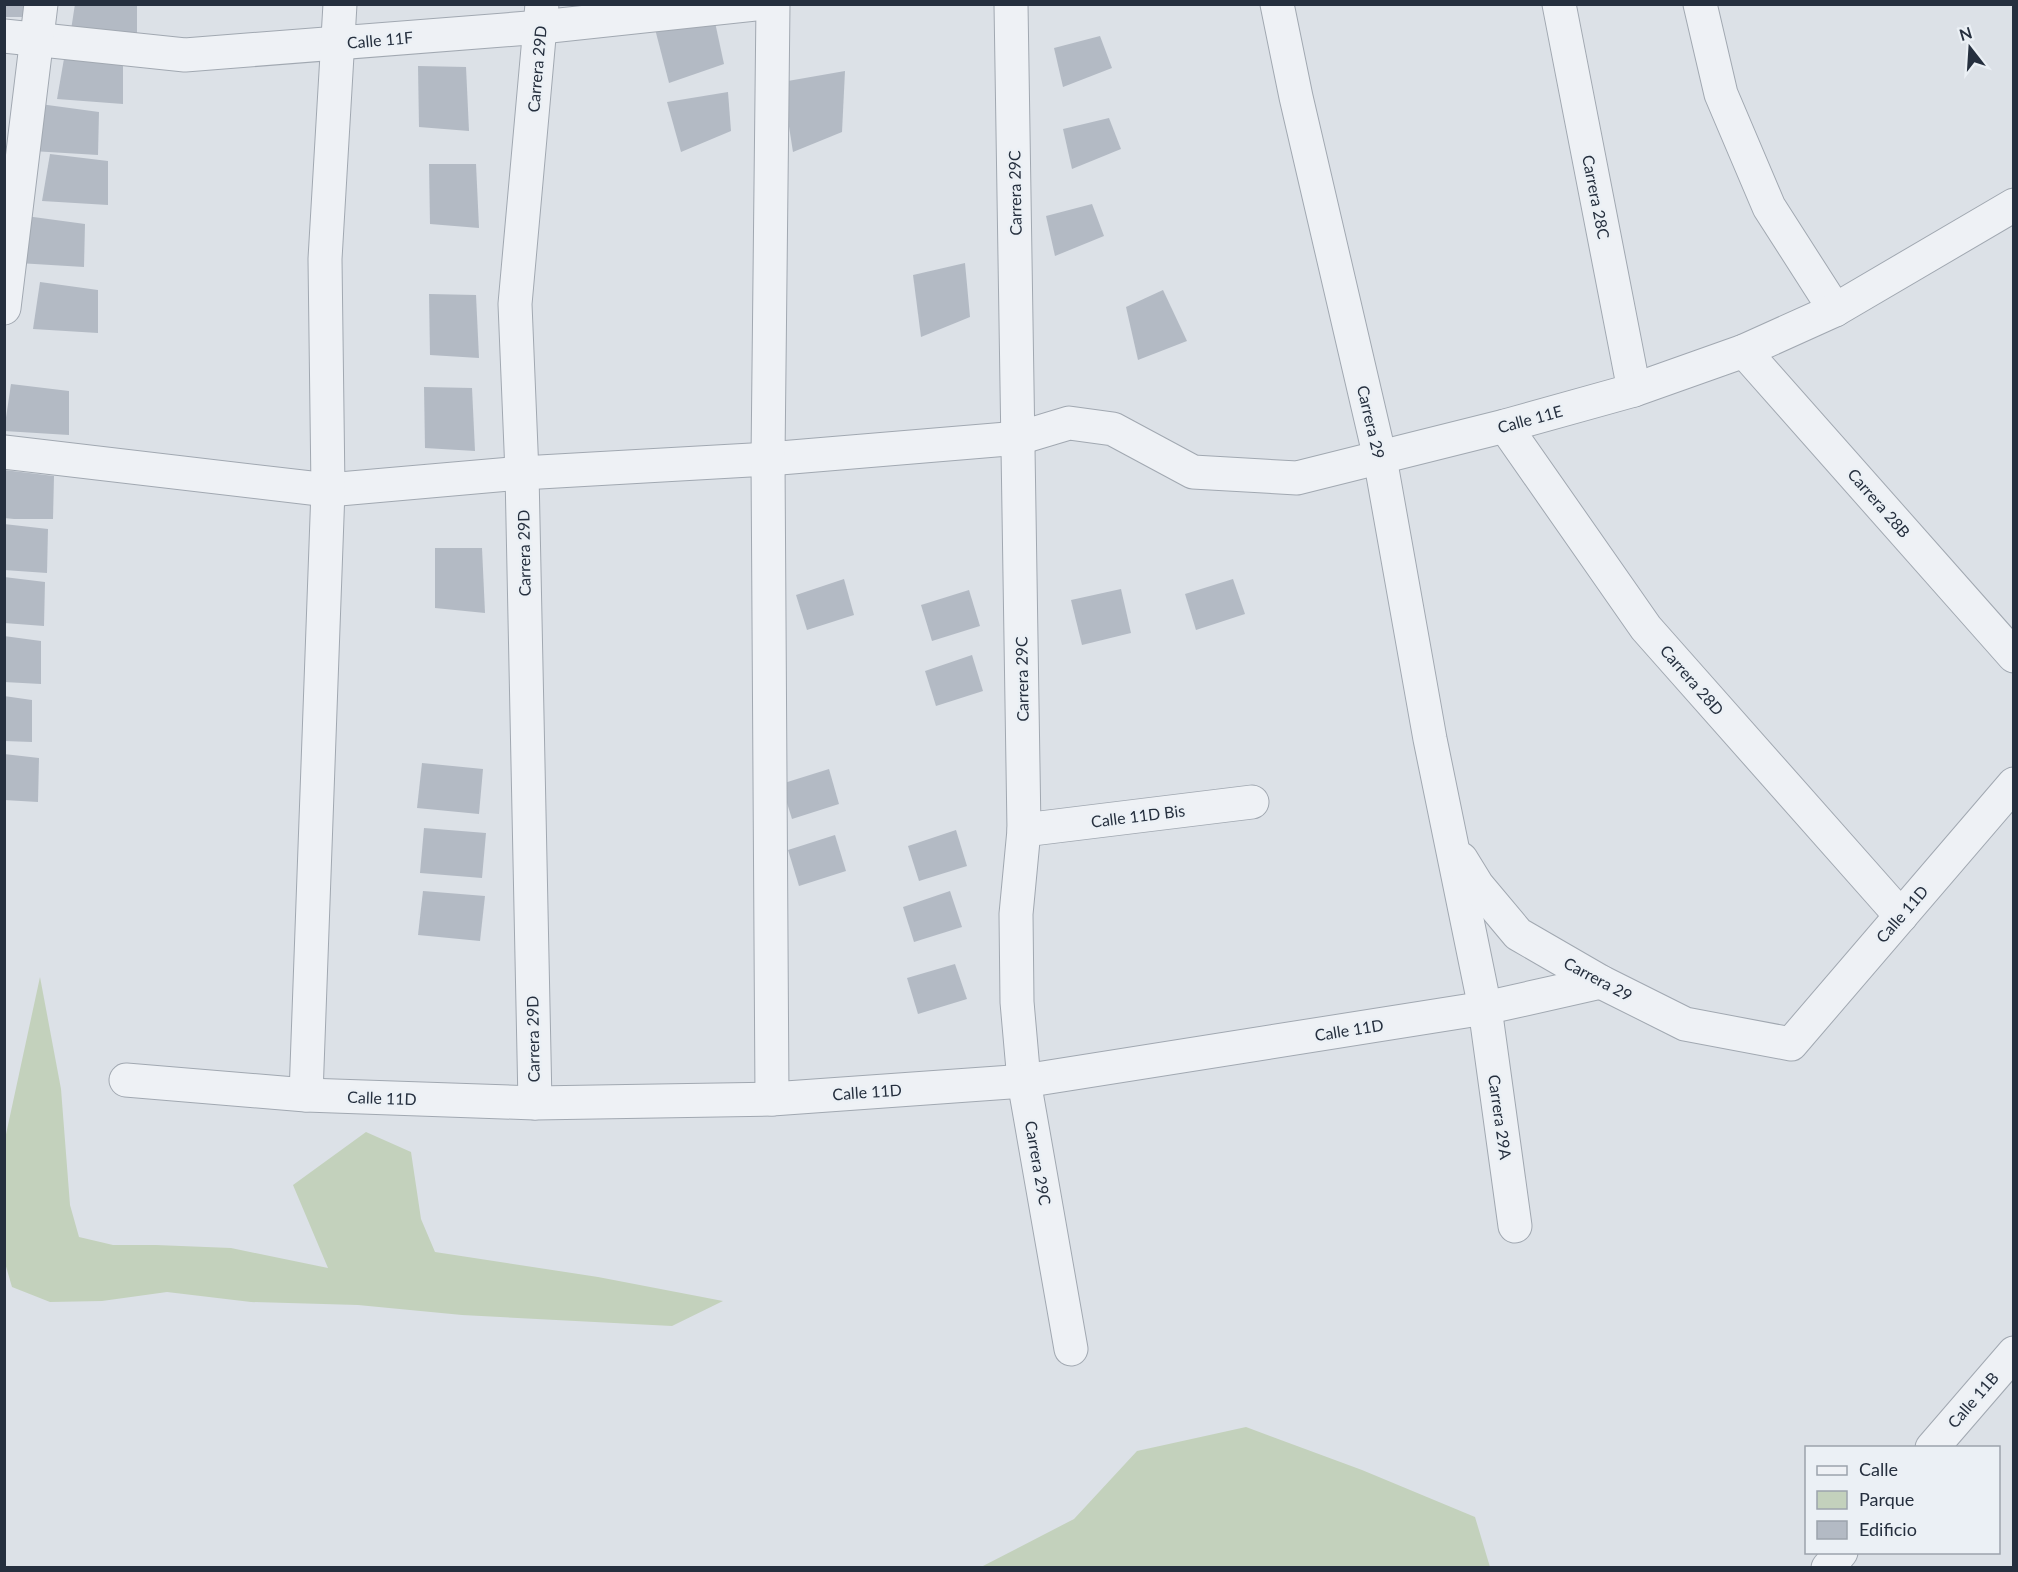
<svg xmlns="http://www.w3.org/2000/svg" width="2018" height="1572" font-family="Lato,sans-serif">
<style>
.green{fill:#c3d1bc}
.building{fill:#b3bac4}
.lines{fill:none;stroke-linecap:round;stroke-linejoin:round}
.minor-casing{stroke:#a1a8b1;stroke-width:35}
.minor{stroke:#eef1f5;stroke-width:33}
.labels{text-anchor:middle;stroke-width:5;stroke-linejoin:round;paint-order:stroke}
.street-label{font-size:16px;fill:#252f3e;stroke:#ebf0f5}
</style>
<rect width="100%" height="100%" fill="#dce1e7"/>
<!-- green -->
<g class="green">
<path d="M 40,977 L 61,1089 L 70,1205 L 79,1237 L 113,1245 L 156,1245 L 231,1248 L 328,1268 L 293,1185 L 366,1132 L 411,1152 L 421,1219 L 435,1252 L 598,1277 L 723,1301 L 672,1326 L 462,1315 L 358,1305 L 251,1302 L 167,1292 L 102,1301 L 50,1302 L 12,1287 L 5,1263 L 5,1139 Z"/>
<path d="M 1246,1427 L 1362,1470 L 1475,1517 L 1490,1567 L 981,1567 L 1074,1519 L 1137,1451 Z"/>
</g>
<!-- building -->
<g class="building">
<rect x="4" y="4" width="27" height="13"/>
<path d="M 75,4 L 137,4 L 137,34 L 71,30 Z"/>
<path d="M 713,13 L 724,64 L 669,83 L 655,29 Z"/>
<path d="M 1100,36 L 1112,68 L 1063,87 L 1054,48 Z"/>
<path d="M 65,53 L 123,60 L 123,104 L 57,99 Z"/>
<path d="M 418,66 L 466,67 L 469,131 L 419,127 Z"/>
<path d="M 845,71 L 842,132 L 793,152 L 782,82 Z"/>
<path d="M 728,92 L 731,131 L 681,152 L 667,102 Z"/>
<path d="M 40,104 L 99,112 L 98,155 L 32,151 Z"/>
<path d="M 1109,118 L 1121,149 L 1072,169 L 1063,129 Z"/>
<path d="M 50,154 L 108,161 L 108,205 L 42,201 Z"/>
<path d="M 429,164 L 476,164 L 479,228 L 430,224 Z"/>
<path d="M 1092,204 L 1104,236 L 1055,256 L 1046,216 Z"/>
<path d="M 26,216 L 85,224 L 84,267 L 18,263 Z"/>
<path d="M 965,263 L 970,317 L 921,337 L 913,275 Z"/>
<path d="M 40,282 L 98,290 L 98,333 L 33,329 Z"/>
<path d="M 1163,290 L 1187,341 L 1138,360 L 1126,307 Z"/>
<path d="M 429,294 L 476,295 L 479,358 L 430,355 Z"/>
<path d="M 11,384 L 69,391 L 69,435 L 4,431 Z"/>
<path d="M 424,387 L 472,388 L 475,451 L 425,448 Z"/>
<path d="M 4,470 L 54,476 L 53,519 L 14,519 L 4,518 Z"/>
<path d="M 4,524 L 48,529 L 47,573 L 4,570 Z"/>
<path d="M 435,548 L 482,548 L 485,613 L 435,608 Z"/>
<path d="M 4,577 L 45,582 L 44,626 L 4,623 Z"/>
<path d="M 844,579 L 854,615 L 807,630 L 796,595 Z"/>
<path d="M 1233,579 L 1245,614 L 1196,630 L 1185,594 Z"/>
<path d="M 1121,589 L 1131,633 L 1082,645 L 1071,600 Z"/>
<path d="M 969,590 L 980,626 L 932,641 L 921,605 Z"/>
<path d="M 4,636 L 41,641 L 41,684 L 4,682 Z"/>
<path d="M 972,655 L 983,691 L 936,706 L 925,671 Z"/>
<path d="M 4,696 L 32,700 L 32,742 L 4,741 Z"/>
<path d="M 4,754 L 39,758 L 38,802 L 4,800 Z"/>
<path d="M 422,763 L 483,769 L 479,814 L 417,808 Z"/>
<path d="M 829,769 L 839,804 L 792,819 L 781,784 Z"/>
<path d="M 424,828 L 486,833 L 482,878 L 420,873 Z"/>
<path d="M 956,830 L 967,866 L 919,881 L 908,846 Z"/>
<path d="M 835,835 L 846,871 L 799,886 L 788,850 Z"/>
<path d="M 423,891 L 485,896 L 480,941 L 418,935 Z"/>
<path d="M 950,891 L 962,927 L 914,942 L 903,907 Z"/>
<path d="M 955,964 L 967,999 L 918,1014 L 907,978 Z"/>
</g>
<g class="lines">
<!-- minor casing -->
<g class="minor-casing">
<g id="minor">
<path d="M 1011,4 L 1024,830 L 1016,914 L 1017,1002 L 1024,1081 L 1071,1349"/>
<path d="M 1277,4 L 1296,97 L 1380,458 L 1430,739 L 1485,1008 L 1515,1226"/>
<path d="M 1559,4 L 1634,390"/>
<path d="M 1700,4 L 1721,94 L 1769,207 L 1835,310"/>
<path d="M 4,36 L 185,55 L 541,27 L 755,4"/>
<path d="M 4,308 L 41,4"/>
<path d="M 1744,351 L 2014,656"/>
<path d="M 1505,426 L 1646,628 L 1901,916"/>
<path d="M 4,452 L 328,490 L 522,473 L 768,459 L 1019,438 L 1069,423 L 1113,429 L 1193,472 L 1297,478 L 1505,426 L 1634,390 L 1744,351 L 1835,310 L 2014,205"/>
<path d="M 1024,830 L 1252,802"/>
<path d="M 1461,859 L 1477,885 L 1518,934 L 1601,982 L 1685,1024 L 1791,1044 L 2014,784"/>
<path d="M 126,1080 L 306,1095 L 535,1103 L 772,1099 L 1024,1081 L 1485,1008 L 1601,982"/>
<path d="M 306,1095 L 328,490 L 325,259 L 340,4"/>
<path d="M 772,1099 L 768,459 L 773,4"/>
<path d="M 535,1103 L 522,473 L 515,304 L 542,4"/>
<path d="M 1932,1448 L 2014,1353"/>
<path d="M 1828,1568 L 1841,1552"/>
</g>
</g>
<!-- minor -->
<use href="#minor" class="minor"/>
</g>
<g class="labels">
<!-- street labels -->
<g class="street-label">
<text transform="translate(380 40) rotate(-5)" y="6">Calle 11F</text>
<text transform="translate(537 69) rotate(-85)" y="6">Carrera 29D</text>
<text transform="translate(1015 193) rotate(-91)" y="6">Carrera 29C</text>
<text transform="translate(1596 197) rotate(79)" y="6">Carrera 28C</text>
<text transform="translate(1530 419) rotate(-15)" y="6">Calle 11E</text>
<text transform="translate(1371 422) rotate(77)" y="6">Carrera 29</text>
<text transform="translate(1879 503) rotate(49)" y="6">Carrera 28B</text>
<text transform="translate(524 553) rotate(-91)" y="6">Carrera 29D</text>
<text transform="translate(1022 679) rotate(-91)" y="6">Carrera 29C</text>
<text transform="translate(1692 680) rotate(49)" y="6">Carrera 28D</text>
<text transform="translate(1138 816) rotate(-7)" y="6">Calle 11D Bis</text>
<text transform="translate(1902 914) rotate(-49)" y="6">Calle 11D</text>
<text transform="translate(1598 979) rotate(28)" y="6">Carrera 29</text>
<text transform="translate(1349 1030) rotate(-9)" y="6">Calle 11D</text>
<text transform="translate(533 1039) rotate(-91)" y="6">Carrera 29D</text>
<text transform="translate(867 1092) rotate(-4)" y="6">Calle 11D</text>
<text transform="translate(382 1098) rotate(2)" y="6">Calle 11D</text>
<text transform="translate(1500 1117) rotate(82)" y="6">Carrera 29A</text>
<text transform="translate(1038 1163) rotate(80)" y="6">Carrera 29C</text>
<text transform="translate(1973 1400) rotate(-49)" y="6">Calle 11B</text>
</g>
</g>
<!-- border -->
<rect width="2018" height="1572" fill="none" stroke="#252f3e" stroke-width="12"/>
<!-- legend -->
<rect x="1805" y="1446" width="195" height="108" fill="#ebf0f5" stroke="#9ca3ac" stroke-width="1.5"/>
<rect x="1817" y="1466" width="30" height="9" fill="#eef1f5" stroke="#9ca3ac" stroke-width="1.5"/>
<text x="1859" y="1476" font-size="18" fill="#252f3e">Calle</text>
<rect x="1817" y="1491" width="30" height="18" fill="#c3d1bc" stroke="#9ca3ac" stroke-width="1.5"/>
<text x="1859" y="1506" font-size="18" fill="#252f3e">Parque</text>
<rect x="1817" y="1521" width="30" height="18" fill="#b3bac4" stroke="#9ca3ac" stroke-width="1.5"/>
<text x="1859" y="1536" font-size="18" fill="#252f3e">Edificio</text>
<!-- north arrow -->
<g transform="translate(1970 48) rotate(343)" stroke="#ebf0f5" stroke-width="4.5" paint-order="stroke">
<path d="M0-4.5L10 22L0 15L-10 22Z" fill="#252f3e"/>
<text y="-9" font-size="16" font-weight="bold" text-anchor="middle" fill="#252f3e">N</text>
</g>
</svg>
